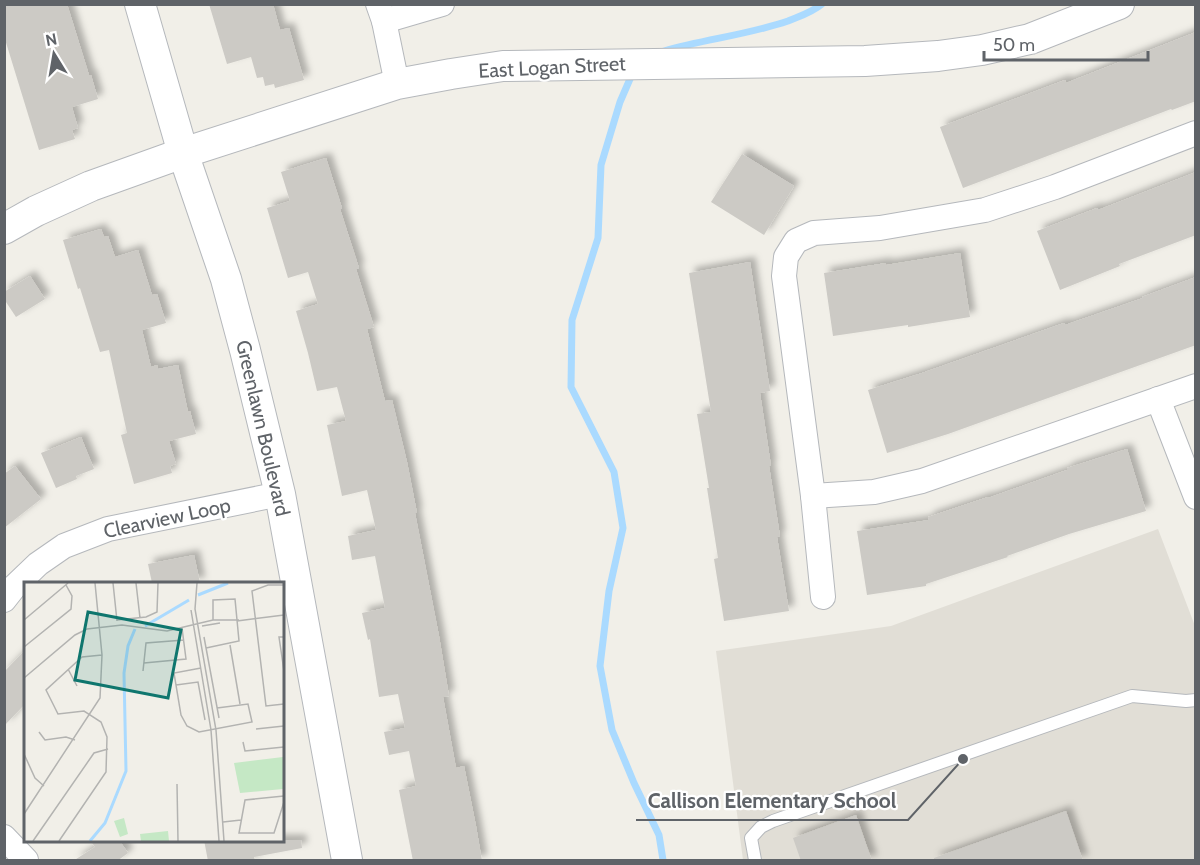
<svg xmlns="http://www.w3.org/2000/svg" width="1200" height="865" font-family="Cabin,sans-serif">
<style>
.education{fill:#e1ded6}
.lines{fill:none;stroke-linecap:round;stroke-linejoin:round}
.stream{stroke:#aadaff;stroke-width:7}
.building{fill:#cccac5;filter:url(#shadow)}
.service-casing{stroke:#b5b8bc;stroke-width:14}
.minor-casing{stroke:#b5b8bc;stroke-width:26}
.tertiary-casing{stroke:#b5b8bc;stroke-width:32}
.service{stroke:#fff;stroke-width:12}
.minor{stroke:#fff;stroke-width:24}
.tertiary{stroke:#fff;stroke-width:30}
.labels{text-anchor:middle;stroke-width:4.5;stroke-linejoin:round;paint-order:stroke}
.street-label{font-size:20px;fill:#5f6368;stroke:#fff}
.inset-river{fill:none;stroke:#aadaff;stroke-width:3}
.inset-road{fill:none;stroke:#b3b3b1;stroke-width:1.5}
.view{fill:#0f766e;fill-opacity:0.15;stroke:#0f766e;stroke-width:3}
.inset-edge{fill:none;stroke:#5f6368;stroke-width:3}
.leader{fill:none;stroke:#5f6368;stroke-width:2}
.callout-dot{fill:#5f6368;stroke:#fff;stroke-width:2}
.callout-label{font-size:21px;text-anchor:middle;font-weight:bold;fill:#5f6368;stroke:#fff;stroke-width:4.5;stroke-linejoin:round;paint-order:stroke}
</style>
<defs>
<filter id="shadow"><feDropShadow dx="5.5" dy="-5.5" stdDeviation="3" flood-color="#0004"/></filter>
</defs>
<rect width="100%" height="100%" fill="#f1efe8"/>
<!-- education -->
<path class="education" d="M 1158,529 L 1195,626 L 1195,860 L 743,860 L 716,651 L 891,626 Z"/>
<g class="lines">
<!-- stream -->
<g class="stream">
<path d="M 664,51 C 705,39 747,35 788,21 C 800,16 811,13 822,4"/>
<path d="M 633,72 L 620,102 L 601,165 L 598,238 L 572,320 L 571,387 L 614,472 L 623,528 L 609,591 L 600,666 L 612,730 L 634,783 L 659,835 L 663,860"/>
</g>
</g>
<!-- building -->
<g class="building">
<path d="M 4,4 L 67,4 L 89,75 L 91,75 L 98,99 L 72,107 L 78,128 L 72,130 L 75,139 L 39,150 L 4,36 Z"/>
<path d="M 209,4 L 273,4 L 280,30 L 289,28 L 304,80 L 275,88 L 274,84 L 265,86 L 263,77 L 257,78 L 251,57 L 227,64 Z"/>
<path d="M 1196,32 L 1196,101 L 1172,110 L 1171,109 L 963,188 L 940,127 L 1065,80 L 1066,83 Z"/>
<path d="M 742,154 L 794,186 L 764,235 L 711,202 Z"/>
<path d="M 326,158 L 342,208 L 340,209 L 359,268 L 356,269 L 374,327 L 367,329 L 385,401 L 392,400 L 407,462 L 417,513 L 415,513 L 439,636 L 449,696 L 443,697 L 456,768 L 464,766 L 476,826 L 482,861 L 413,861 L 399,790 L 416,786 L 409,751 L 389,755 L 384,732 L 405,728 L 398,694 L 379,697 L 370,639 L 368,640 L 362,613 L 385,608 L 375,556 L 352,560 L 348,536 L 376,530 L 367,490 L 342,496 L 327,425 L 346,421 L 337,387 L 317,391 L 308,353 L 296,311 L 318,304 L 308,272 L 288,278 L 267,208 L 290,201 L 281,172 Z"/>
<path d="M 1196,172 L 1196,235 L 1119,264 L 1120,266 L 1060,290 L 1037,231 L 1097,208 L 1098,210 Z"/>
<path d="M 101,229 L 104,237 L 108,236 L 115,257 L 138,250 L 152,295 L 157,294 L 166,323 L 142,330 L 151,367 L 157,365 L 158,369 L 178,365 L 188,412 L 190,411 L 196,434 L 169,441 L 176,464 L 170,466 L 172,473 L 134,484 L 121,435 L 127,433 L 109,350 L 100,352 L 80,288 L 78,289 L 63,240 Z"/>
<path d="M 960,253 L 970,317 L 908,327 L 908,325 L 833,336 L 824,273 L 886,263 L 886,265 Z"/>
<path d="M 750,262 L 770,391 L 760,393 L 771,466 L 769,466 L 780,536 L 777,537 L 789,611 L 724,621 L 714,559 L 718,558 L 707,488 L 709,488 L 697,414 L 711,412 L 689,273 Z"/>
<path d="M 30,276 L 45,299 L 16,317 L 4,299 L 4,292 Z"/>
<path d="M 1196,277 L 1196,345 L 948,434 L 887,453 L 868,390 L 922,373 L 1064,323 L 1065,325 L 1143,298 L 1142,297 Z"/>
<path d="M 81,437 L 94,469 L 76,476 L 77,479 L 56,488 L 41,453 Z"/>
<path d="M 1127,449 L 1146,511 L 1069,534 L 1007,556 L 1008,557 L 926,584 L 926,586 L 867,595 L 857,531 L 929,520 L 928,517 L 988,497 L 988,498 L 1067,470 L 1067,468 Z"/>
<path d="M 15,466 L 41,499 L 4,528 L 4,474 Z"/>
<path d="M 194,555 L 200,583 L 152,583 L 148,564 Z"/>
<path d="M 26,649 L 26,703 L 4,726 L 4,672 Z"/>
<path d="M 1066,811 L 1083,861 L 934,861 L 934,858 Z"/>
<path d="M 856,815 L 872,861 L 801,861 L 793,838 Z"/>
<path d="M 90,840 L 119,840 L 128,853 L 117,861 L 73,861 L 95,847 Z"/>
<path d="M 204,840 L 301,840 L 302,848 L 254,857 L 255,861 L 208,861 Z"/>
</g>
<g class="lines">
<!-- service casing -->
<g class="service-casing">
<path id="service" d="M 755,860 L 751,838 L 761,827 L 773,821 L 1132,696 L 1186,701 L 1196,700"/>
</g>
<!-- minor casing -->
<g class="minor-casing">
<g id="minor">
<path d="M 378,4 L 384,21 L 397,84"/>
<path d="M 384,21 L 442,4"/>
<path d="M 1158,399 L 1196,497"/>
<path d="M 813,496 L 874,492 L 922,481 L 1196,386"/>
<path d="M 823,597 L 813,496 L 784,276 L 786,257 L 796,241 L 814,233 L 880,228 L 985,210 L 1055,187 L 1196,133"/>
<path d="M 4,600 L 15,586 L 38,564 L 64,546 L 108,529 L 280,494"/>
<path d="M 4,837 L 26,860"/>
</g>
</g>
<!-- tertiary casing -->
<g class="tertiary-casing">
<g id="tertiary">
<path d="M 140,4 L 183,153 L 226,279 L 245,350 L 280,494 L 347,860"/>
<path d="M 4,229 L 36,211 L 91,186 L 183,153 L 397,84 L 451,74 L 503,66 L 865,61 L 938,56 L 982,50 L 1030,39 L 1119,4"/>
</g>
</g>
<!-- service -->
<use href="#service" class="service"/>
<!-- minor -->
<use href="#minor" class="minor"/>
<!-- tertiary -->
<use href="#tertiary" class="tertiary"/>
</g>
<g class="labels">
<!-- street labels -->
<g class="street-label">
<text transform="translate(552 67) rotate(-3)" y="7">East Logan Street</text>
<text transform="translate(263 428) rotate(77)" y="7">Greenlawn Boulevard</text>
<text transform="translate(167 518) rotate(-12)" y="7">Clearview Loop</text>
</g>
</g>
<!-- overview -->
<g transform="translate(24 582)">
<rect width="260" height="260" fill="#f1efe8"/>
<path d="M 259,175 L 259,207 L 216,211 L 210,181 Z" fill="#c5e8c5"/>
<path d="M 100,236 L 104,252 L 96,255 L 90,239 ZM 144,249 L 145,259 L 117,259 L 116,252 Z" fill="#c5e8c5"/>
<path class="inset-river" d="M 174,13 L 204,1M 121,44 L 165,18M 66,259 L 81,241 L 102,189 L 100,91 L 104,64 L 111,47"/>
<path class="inset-road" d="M 89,1 L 93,39M 112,1 L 116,36M 173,1 L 171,27 L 192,148 L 200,259M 260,3 L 244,3 L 228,9 L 242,124 L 260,122M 167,28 L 187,148 L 195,259M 0,38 L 44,1M 93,38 L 122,35 L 133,30 L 134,1M 213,39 L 260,33M 178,44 L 196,41M 180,55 L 195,136M 260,55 L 255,55 L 260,89M 206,63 L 216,122M 0,65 L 47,27 L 48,14 L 42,3M 182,66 L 215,59 L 211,17 L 189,18 L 189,38M 120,81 L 162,77 L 158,46M 177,86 L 150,91 L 157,133 L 163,144 L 175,150 L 228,140 L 224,122 L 193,126M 44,87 L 53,104M 119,89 L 122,61 L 160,58M 0,96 L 51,53 L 63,47 L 98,43 L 143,49 L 189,38 L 215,38M 152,103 L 174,100 L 181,138M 232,147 L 260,144M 15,150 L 21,158 L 42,155 L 51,158M 219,160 L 221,169 L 260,165M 0,172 L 11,196 L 20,204M 153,202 L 154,259M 260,214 L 221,218 L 215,251 L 250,251 L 260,220M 0,232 L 76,116 L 78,73 L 71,1M 199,240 L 217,238M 9,259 L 70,171 L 84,167M 35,259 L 82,190 L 83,155 L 77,140 L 60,129 L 34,132 L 22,108 L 58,75 L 78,73"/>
<path class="view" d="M 64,30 L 157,48 L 144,116 L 51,98 Z"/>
<rect width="260" height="260" class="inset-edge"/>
</g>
<!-- callouts -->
<path class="leader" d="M963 759L908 820H636"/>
<circle class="callout-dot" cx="963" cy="759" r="6"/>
<g class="callout-label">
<text x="772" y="808">Callison Elementary School</text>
</g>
<!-- border -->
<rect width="1200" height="865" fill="none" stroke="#5f6368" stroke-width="12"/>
<!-- north arrow -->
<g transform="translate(54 54) rotate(349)" stroke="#ffffff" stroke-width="4.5" paint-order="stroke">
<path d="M0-4.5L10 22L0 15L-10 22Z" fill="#5f6368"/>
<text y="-9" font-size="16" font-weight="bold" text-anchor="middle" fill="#5f6368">N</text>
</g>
<!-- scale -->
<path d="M984 51v9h164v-9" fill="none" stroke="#5f6368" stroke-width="3"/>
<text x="993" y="51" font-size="18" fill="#5f6368" stroke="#ffffff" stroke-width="4.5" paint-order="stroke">50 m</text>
</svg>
